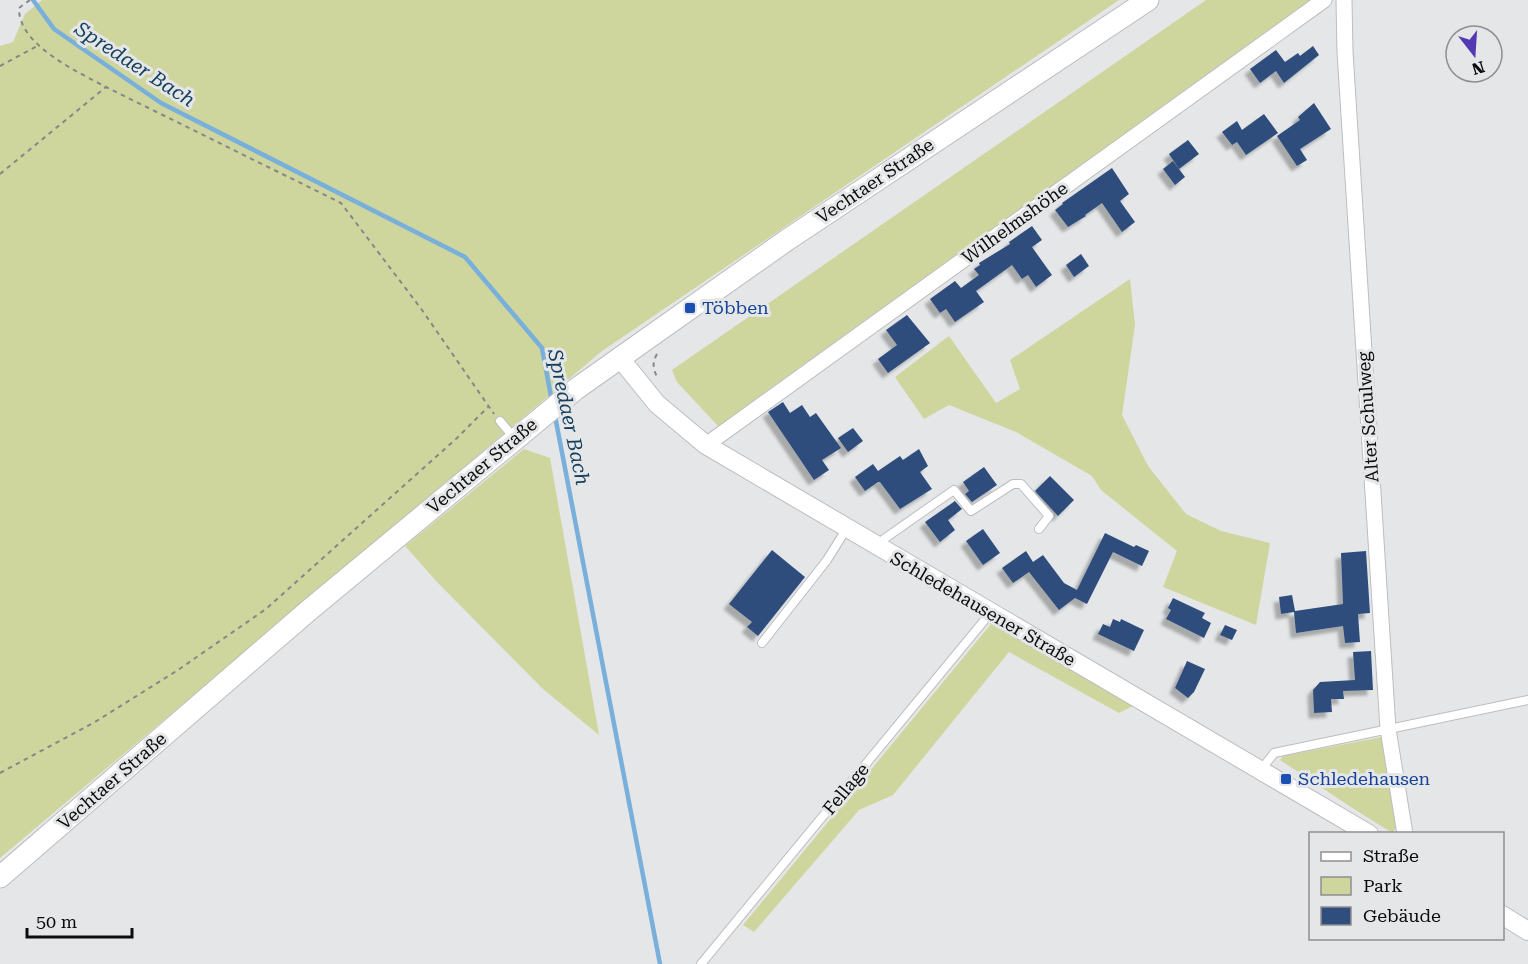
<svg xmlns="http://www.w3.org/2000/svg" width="1528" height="964" font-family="'Roboto Serif',serif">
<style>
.green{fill:#ced69d}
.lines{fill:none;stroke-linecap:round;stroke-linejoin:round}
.stream{stroke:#78afdb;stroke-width:4.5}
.building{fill:#2f4e7d;filter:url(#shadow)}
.service-casing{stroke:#bcbdbf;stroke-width:10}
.minor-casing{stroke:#bcbdbf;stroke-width:17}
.tertiary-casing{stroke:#bcbdbf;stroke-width:20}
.secondary-casing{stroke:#bcbdbf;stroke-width:23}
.path{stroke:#868788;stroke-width:2;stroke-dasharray:4.5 4.5;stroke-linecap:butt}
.service{stroke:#fff;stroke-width:8}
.minor{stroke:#fff;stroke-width:15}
.tertiary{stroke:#fff;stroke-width:18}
.secondary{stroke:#fff;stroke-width:21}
.transit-dot{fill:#1a4fb4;stroke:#e5e6e7;stroke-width:2}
.labels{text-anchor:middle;stroke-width:6;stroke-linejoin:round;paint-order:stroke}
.street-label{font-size:18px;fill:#0c0c0d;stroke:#e5e6e7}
.transit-label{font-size:18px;fill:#164399;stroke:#e5e6e7;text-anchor:start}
.water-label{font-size:20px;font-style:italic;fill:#133e5c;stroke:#e5e6e7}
</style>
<defs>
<filter id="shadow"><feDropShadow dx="-5.5" dy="5.5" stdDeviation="1.5" flood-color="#0004"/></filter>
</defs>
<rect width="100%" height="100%" fill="#e5e6e7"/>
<!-- green -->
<g class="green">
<path d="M 42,0 L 1119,0 L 602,351 L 0,858 L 0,46 L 13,42 L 25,14 Z"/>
<path d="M 1206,0 L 1310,0 L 718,426 L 677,382 L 672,370 Z"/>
<path d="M 1130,279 L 1135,325 L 1122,415 L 1148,466 L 1186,514 L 1221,531 L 1270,543 L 1256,625 L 1163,587 L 1177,551 L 1101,490 L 1092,476 L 1016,432 L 949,405 L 924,419 L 895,377 L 949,336 L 996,403 L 1020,389 L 1010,360 Z"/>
<path d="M 524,449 L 550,458 L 599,735 L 543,689 L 438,583 L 405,546 Z"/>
<path d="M 991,624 L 1133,706 L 1119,713 L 1009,652 L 893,795 L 859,810 L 754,932 L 743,925 Z"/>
<path d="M 1387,736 L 1397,826 L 1393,833 C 1354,810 1317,784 1280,760 L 1283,756 Z"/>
</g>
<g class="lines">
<!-- stream -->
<g class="stream">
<path d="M 33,0 L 54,29 L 161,103 L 465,257 L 542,348 L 552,402"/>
<path d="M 555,416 L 660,964"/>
</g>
</g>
<!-- building -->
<g class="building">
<path d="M 1313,46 L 1319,55 L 1284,83 L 1276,71 L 1260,83 L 1250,69 L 1276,50 L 1285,62 L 1298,53 L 1300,56 Z"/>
<path d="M 1314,103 L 1331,129 L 1300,149 L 1307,160 L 1297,166 L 1277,136 L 1300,120 L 1298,117 Z"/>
<path d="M 1264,114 L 1278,133 L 1246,155 L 1237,142 L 1232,145 L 1222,132 L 1237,121 L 1242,130 Z"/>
<path d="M 1188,140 L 1199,154 L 1179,169 L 1169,154 Z"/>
<path d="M 1173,161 L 1185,177 L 1175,185 L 1163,169 Z"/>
<path d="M 1112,168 L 1129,194 L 1120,201 L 1135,222 L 1122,232 L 1102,203 L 1085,215 L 1086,216 L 1068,227 L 1055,210 L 1063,204 L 1062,203 Z"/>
<path d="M 1032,226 L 1042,240 L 1032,247 L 1052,275 L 1036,287 L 1028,275 L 1022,279 L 1012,265 L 976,291 L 984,302 L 955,322 L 946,309 L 940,313 L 930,299 L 955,281 L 961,288 L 979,275 L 974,269 L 980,265 L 979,263 L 1010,244 L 1009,242 Z"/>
<path d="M 1081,254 L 1089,266 L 1074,277 L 1066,265 Z"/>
<path d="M 907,315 L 930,343 L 888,373 L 878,359 L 897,345 L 886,330 Z"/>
<path d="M 783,402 L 790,413 L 802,405 L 810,417 L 816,413 L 841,448 L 822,460 L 829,470 L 814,480 L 768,412 Z"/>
<path d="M 853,428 L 863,441 L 848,452 L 838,438 Z"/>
<path d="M 919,449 L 928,466 L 920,472 L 932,489 L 900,509 L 880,482 L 878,482 L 865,491 L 855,477 L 873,464 L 878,471 L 900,456 L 903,460 Z"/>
<path d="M 984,467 L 997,485 L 972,502 L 965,494 L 969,491 L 963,482 Z"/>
<path d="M 1050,476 L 1074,500 L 1058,516 L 1035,491 Z"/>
<path d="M 955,501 L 962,509 L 948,520 L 955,530 L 940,542 L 925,522 Z"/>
<path d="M 983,529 L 1000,553 L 983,565 L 966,541 Z"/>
<path d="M 1105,533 L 1134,547 L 1136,545 L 1149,551 L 1142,566 L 1113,552 L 1087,604 L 1075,598 L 1059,610 L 1029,572 L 1013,583 L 1002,568 L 1026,551 L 1033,562 L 1043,555 L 1064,583 L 1077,590 Z"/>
<path d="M 772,550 L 805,577 L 758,636 L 747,627 L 752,622 L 729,604 Z"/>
<path d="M 1366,551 L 1370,613 L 1358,614 L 1360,642 L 1345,643 L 1343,626 L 1296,633 L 1294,612 L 1281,614 L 1279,597 L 1292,595 L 1295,611 L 1343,604 L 1341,553 Z"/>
<path d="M 1173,598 L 1205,613 L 1202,618 L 1211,623 L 1204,638 L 1166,619 L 1171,610 L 1168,608 Z"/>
<path d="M 1113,619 L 1120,622 L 1121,619 L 1144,630 L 1134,651 L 1098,634 L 1103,624 L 1110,627 Z"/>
<path d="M 1225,625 L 1237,630 L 1232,640 L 1220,635 Z"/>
<path d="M 1371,651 L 1373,690 L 1343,691 L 1344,699 L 1331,699 L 1332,712 L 1314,713 L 1313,690 L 1320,682 L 1355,680 L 1353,652 Z"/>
<path d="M 1187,661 L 1205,669 L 1194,692 L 1188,698 L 1175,688 Z"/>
</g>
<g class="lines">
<!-- service casing -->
<g class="service-casing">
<g id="service">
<path d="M 500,421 L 510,433"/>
<path d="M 879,546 L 884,539 L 954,490 L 971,511 L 1013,484 L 1021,484 L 1049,516 L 1039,529"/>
<path d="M 762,643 L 827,560 L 847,528"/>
<path d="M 1261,770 L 1274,753 L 1528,700"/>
<path d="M 701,964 L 992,611"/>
</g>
</g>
<!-- minor casing -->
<g class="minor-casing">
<g id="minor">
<path d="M 1344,0 L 1345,52 L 1388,729 L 1405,834"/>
<path d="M 706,445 L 1324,0"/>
</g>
</g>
<!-- tertiary casing -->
<g class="tertiary-casing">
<g id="tertiary">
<path d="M 619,357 L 657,404 L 706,445 L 1369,834"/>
<path d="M 1502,915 L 1528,931"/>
</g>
</g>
<!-- secondary casing -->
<g class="secondary-casing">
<path id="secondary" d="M 0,877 L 308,611 L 576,389 L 787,240 L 1148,0"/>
</g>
<!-- path -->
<g class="path">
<path d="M 30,0 L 19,8 C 18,45 78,72 106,87 L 341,203 L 422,310 L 494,414"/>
<path d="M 0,66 L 39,45"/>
<path d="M 0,174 L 106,87"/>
<path d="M 657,354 C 652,363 653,368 657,377"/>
<path d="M 0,773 L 95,722 L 178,670 L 266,609 L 457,438 L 488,407"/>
</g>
<!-- service -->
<use href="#service" class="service"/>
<!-- minor -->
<use href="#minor" class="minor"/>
<!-- tertiary -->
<use href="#tertiary" class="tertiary"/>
<!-- secondary -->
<use href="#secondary" class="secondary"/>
</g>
<!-- markers -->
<g class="transit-dot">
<rect x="684" y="302" width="12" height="12" rx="3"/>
<rect x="1280" y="773" width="12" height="12" rx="3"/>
</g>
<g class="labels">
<!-- street labels -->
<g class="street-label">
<text transform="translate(875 181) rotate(-34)" y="6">Vechtaer Straße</text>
<text transform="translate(1015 223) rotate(-36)" y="6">Wilhelmshöhe</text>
<text transform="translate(1368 417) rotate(-94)" y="6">Alter Schulweg</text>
<text transform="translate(482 466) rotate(-40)" y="6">Vechtaer Straße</text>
<text transform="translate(983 609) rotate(30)" y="6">Schledehausener Straße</text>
<text transform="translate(112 781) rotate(-41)" y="6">Vechtaer Straße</text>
<text transform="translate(846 789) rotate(-50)" y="6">Fellage</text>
</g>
<!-- transit labels -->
<g class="transit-label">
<text x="702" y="314">Többen</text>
<text x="1298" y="785">Schledehausen</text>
</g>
<!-- water labels -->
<g class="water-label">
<text transform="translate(135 64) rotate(33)" y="7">Spredaer Bach</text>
<text transform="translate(569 417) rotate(78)" y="7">Spredaer Bach</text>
</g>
</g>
<!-- legend -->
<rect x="1309" y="832" width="195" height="108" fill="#e5e6e7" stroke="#8e8f90" stroke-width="1.5"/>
<rect x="1321" y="852" width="30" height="9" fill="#ffffff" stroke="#8e8f90" stroke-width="1.5"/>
<text x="1363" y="862" font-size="18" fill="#0c0c0d">Straße</text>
<rect x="1321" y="877" width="30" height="18" fill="#ced69d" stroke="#8e8f90" stroke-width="1.5"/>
<text x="1363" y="892" font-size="18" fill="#0c0c0d">Park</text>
<rect x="1321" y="907" width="30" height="18" fill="#2f4e7d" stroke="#8e8f90" stroke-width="1.5"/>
<text x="1363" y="922" font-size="18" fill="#0c0c0d">Gebäude</text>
<!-- north arrow -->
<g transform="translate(1474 54) rotate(163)"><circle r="28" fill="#e5e6e7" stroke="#8e8f90" stroke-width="1.5"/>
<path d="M0-4.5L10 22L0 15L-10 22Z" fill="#533ab2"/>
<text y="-9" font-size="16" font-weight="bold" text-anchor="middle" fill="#0c0c0d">N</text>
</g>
<!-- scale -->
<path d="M27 928v9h105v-9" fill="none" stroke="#0c0c0d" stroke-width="3"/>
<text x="36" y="928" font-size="18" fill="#0c0c0d" stroke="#e5e6e7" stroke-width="4.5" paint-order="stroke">50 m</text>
</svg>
